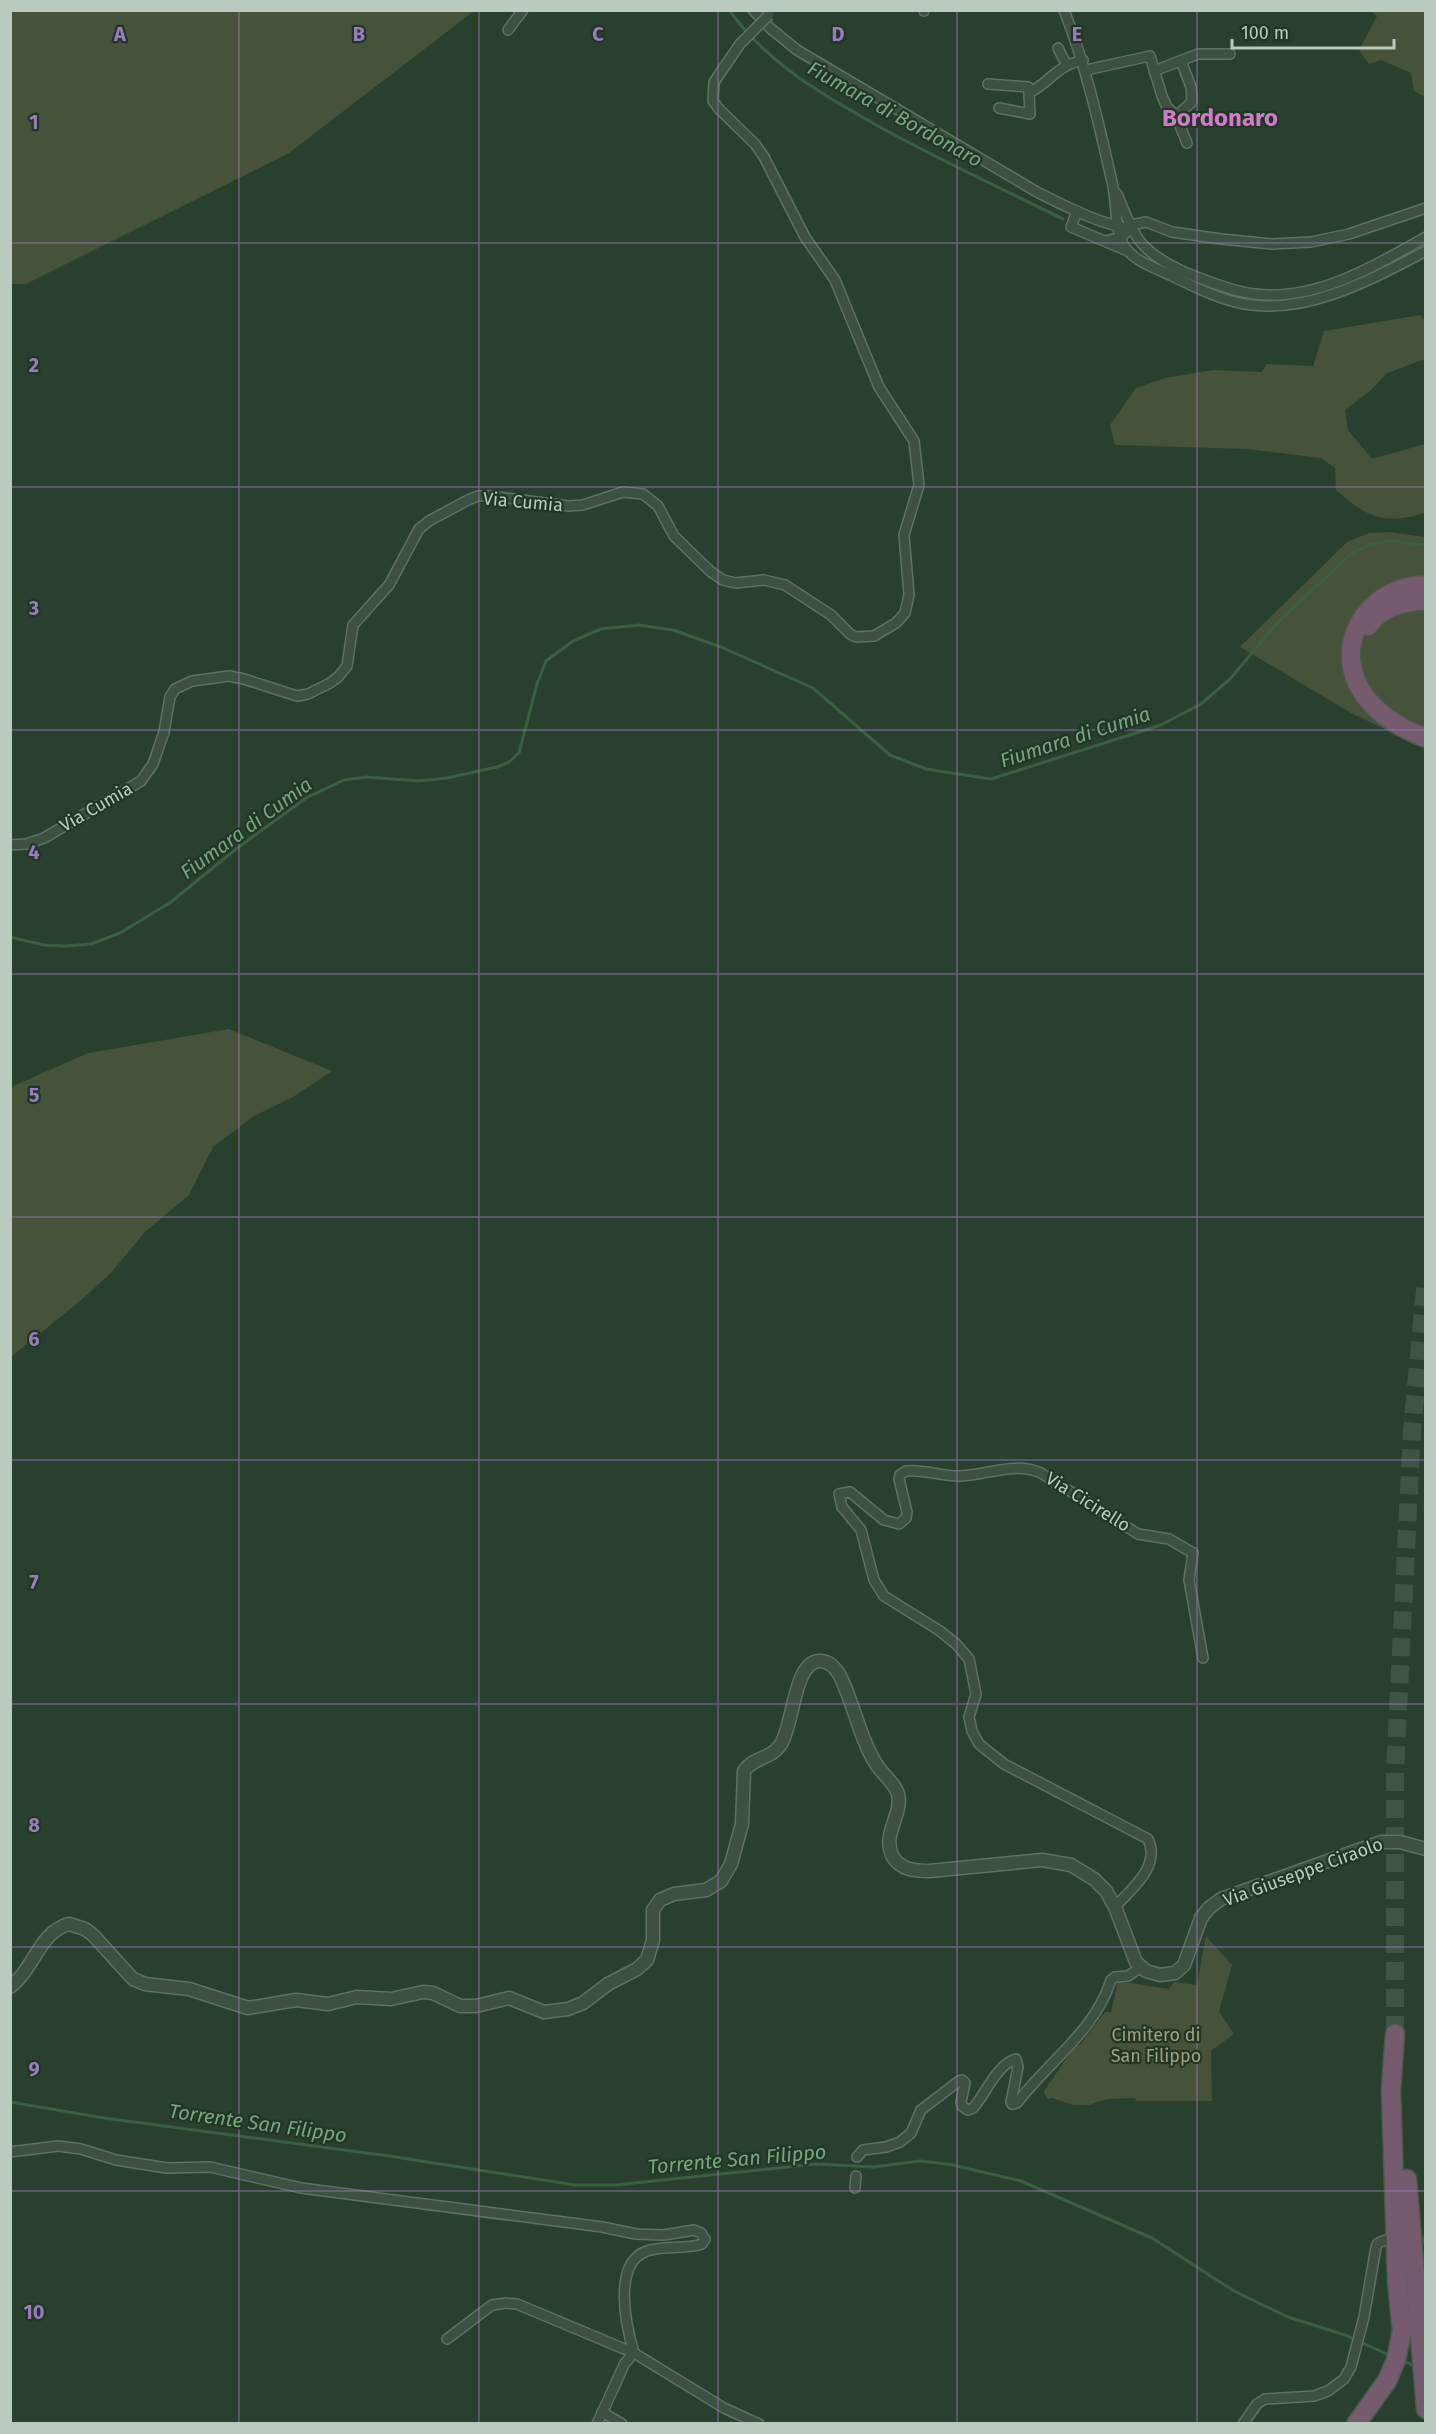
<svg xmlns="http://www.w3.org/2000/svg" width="1436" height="2434" font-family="'Fira Sans',sans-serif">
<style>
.green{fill:#46523a}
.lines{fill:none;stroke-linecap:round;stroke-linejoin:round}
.stream{stroke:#3a5f41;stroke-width:3}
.minor-tunnel{stroke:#3f5544;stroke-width:9;stroke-dasharray:9 4.5;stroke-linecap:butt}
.motorway-tunnel{stroke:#3f5544;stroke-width:18;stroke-dasharray:18 9;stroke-linecap:butt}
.minor-casing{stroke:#5e7162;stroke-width:12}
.tertiary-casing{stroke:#5e7162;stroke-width:15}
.motorway-casing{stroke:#485b4c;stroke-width:21}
.minor{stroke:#3d5041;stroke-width:9}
.tertiary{stroke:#3d5041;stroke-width:12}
.motorway{stroke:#765b6f;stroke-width:18}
.minor-bridge-casing{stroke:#5e7162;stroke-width:12;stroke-linecap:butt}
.minor-bridge{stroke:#3d5041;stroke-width:9}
.grid{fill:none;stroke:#9a7bbe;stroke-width:1.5;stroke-opacity:0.55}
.labels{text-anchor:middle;stroke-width:4.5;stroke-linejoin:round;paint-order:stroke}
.street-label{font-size:18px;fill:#bacabe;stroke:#223626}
.park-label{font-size:18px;fill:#a39f82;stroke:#223626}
.water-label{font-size:20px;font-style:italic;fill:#77a680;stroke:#223626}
.district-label{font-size:24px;font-weight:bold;fill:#d07aca;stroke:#223626}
.grid-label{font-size:20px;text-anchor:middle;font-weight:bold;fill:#9a7bbe;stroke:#223626;stroke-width:4.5;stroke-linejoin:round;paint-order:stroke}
</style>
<rect width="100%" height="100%" fill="#29402e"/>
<!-- green -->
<g class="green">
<path d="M 11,10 L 474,10 L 474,11 L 289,153 L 26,284 L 11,284 Z"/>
<path d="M 1371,11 L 1425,11 L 1425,97 L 1414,91 L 1411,73 L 1381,60 L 1369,64 L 1359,50 L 1377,16 Z"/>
<path d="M 1420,315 L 1425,320 L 1425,359 L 1387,373 L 1370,391 L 1345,410 L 1348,430 L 1372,459 L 1425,444 L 1425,513 C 1385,525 1367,518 1336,490 L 1335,468 L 1321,458 L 1247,449 L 1115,445 L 1110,425 L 1136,388 L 1165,378 L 1214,370 L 1262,372 L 1267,364 L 1313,366 L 1324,331 Z"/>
<path d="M 1388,532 L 1425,537 L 1425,748 L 1351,713 L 1240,647 L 1347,542 L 1369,533 Z"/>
<path d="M 229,1029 L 332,1071 L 293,1097 L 254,1116 L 213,1147 L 189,1195 L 145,1232 L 111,1273 L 80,1301 L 11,1357 L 11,1087 L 88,1053 Z"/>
<path d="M 1206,1936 L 1232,1965 L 1219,2011 L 1234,2034 L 1211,2051 L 1212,2101 L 1136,2101 L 1135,2098 L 1107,2099 L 1089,2105 L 1074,2105 L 1052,2098 L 1047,2099 L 1044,2091 L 1077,2043 L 1080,2045 L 1105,2012 L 1111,2012 L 1118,1981 L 1169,1989 L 1174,1982 L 1197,1985 Z"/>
</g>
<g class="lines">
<!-- stream -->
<g class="stream">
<path d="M 729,10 C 768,63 816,91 871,122 C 934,158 999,187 1063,219"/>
<path d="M 10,937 L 44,945 L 64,946 L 91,944 L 120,933 L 171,902 L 236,849 L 306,798 L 344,780 L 366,777 L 419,781 L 447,778 L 497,767 L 509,762 L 519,753 L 537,684 L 546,661 L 573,641 L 601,629 L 639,625 L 673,630 L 721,647 L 813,688 L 890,755 L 926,769 L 991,779 L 1161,725 L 1201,704 L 1230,679 L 1277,623 L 1352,553 L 1369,545 L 1391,541 L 1426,545"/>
<path d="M 10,2102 L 104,2118 L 389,2156 L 575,2185 L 615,2185 L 816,2164 L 874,2167 L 920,2161 L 948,2164 L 1021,2181 L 1152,2238 L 1234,2291 L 1288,2317 L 1345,2335 L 1389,2355"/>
<path d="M 1403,2361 L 1417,2367"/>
</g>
<!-- minor-tunnel -->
<path class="minor-tunnel" d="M 1409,2240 L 1426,2240"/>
<!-- motorway-tunnel -->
<path class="motorway-tunnel" d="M 1395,2034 L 1395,1770 L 1412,1430 L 1426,1279"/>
<!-- minor casing -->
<g class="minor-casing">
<g id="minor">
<path d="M 753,10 L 770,28 L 797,50 L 1037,192 C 1067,207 1099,224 1132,229"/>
<path d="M 1064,10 C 1086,66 1099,124 1112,182 C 1117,202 1114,225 1123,244 C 1132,261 1156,268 1172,276 C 1195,287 1220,300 1245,304 C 1308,315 1372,279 1426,251"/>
<path d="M 924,11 L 924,10"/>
<path d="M 508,30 L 523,10"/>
<path d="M 1058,48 L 1066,64"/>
<path d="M 1086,70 L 1150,56 L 1162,96 L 1167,107 L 1176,116 L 1187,143"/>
<path d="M 1154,71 L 1198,54 L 1230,54"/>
<path d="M 988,84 L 1028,87 L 1029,93 C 1053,80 1054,67 1083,60"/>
<path d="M 999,108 L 1030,114 L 1029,93"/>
<path d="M 1176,116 L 1192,102 L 1191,87 L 1181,61"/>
<path d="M 1117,194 C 1124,210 1129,226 1139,240 C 1153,259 1184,273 1205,280 C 1221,286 1237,292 1254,294 C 1315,302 1375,266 1426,237"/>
<path d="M 1077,211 L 1071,227 L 1128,251"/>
<path d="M 1106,241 L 1121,237 L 1136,224 L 1146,222 L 1172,232 L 1221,239 L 1272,244 L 1311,242 L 1349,234 L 1426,208"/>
<path d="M 10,845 L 26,844 L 44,838 L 141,781 L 153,764 L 164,732 L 170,697 L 175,689 L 192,681 L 229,676 L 244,679 L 297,696 L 308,694 L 330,683 L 338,677 L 347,666 L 353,625 L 389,585 L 419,529 L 429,521 L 468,500 L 478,496 L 490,496 L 569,506 L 583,505 L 623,492 L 643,494 L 658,506 L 674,536 L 711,572 L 723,580 L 736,583 L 764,580 L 785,585 L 831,615 L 850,634 L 856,637 L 874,636 L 896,623 L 905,613 L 909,595 L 904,535 L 919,485 L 914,441 L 879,387 L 835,280 L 805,237 L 764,157 L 755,144 L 719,109 L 713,101 L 714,82 L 740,44"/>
<path d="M 1115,1907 C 1131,1889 1161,1867 1148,1839 L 1004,1764 L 979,1744 L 972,1731 L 969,1717 L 976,1694 L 969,1659 L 956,1644 L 940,1631 L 884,1596 L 874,1580 L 861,1530 L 842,1507 L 839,1494 L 850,1492 L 884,1520 L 899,1524 L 906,1518 L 907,1512 L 899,1479 L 900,1475 L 906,1471 C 923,1469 941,1476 958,1476 C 986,1476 1013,1461 1041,1473 L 1138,1534 L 1169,1539 L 1193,1553 L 1189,1580 L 1203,1658"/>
<path d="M 10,2152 L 58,2146 L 81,2149 L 116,2160 L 167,2168 L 210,2167 L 301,2188 L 602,2227 L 636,2234 L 664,2235 L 694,2230 L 701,2233 L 705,2239 L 702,2244 C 684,2250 664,2245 647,2251 C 612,2263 626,2326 634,2353"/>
<path d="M 857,2157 L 863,2150 L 886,2147 L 900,2142 L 911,2133 L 921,2110 L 959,2081 L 962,2080 L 965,2083 L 961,2102 L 962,2106 L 968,2110 L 973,2108 C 986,2094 996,2065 1016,2059 L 1018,2067 L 1011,2102 L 1012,2104 L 1017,2103 C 1048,2062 1095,2031 1111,1980 L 1115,1977 L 1128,1976 L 1140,1968"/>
<path d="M 855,2188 L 856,2176"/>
<path d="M 447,2339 L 492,2305 L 506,2303 L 517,2304 L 634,2353 L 724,2408 L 759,2424"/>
<path d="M 602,2412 L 622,2424"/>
<path d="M 597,2424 L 625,2363 L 634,2353"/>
<path d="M 1243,2424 L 1257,2404 L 1265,2399 L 1314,2396 L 1328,2391 L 1344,2379 L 1351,2367 L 1364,2317 L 1376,2247 L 1378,2243 L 1386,2240"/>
</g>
</g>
<!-- tertiary casing -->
<g class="tertiary-casing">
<path id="tertiary" d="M 10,1987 C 35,1968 39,1932 69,1924 L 85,1929 L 93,1935 L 133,1979 L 145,1984 L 189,1989 L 248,2008 L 296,2000 L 328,2004 L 357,1997 L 391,1999 L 423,1992 L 433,1993 L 460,2006 L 476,2006 L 509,1998 L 544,2012 L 568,2009 L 583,2003 L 608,1984 L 637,1969 L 647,1960 L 653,1940 L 653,1910 L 660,1900 L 674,1894 L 706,1890 L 721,1881 L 731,1864 L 742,1824 L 744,1771 C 753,1757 772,1759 781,1744 C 794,1723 794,1659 821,1661 C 830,1662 834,1667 839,1674 C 854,1703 859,1737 876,1764 C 882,1774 895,1783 898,1794 C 903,1815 881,1835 893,1857 C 901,1870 915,1871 930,1871 L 1042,1860 L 1071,1865 L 1094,1879 L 1106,1891 L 1115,1907 L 1136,1962 L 1146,1971 L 1160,1975 L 1175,1973 L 1184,1965 L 1201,1918 L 1209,1908 L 1221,1899 L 1381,1842 L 1400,1842 L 1426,1849"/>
</g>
<!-- motorway casing -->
<g class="motorway-casing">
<g id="motorway">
<path d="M 1426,585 C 1365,585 1327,651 1368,700 C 1382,717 1405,730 1426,738"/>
<path d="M 1368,626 C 1381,608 1404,600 1426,601"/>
<path d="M 1407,2179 L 1426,2409"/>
<path d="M 1356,2424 L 1387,2381 L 1396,2360 L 1402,2331 L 1397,2281 L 1391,2090 L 1395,2034"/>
</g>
</g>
<!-- minor -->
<use href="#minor" class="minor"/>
<!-- tertiary -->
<use href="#tertiary" class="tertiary"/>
<!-- motorway -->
<use href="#motorway" class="motorway"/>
<!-- minor-bridge casing -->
<g class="minor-bridge-casing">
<path id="minor-bridge" d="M 740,44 L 769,15"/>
</g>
<!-- minor-bridge -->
<use href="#minor-bridge" class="minor-bridge"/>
</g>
<!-- grid -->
<path class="grid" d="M 239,10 L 239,2424M 479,10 L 479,2424M 718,10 L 718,2424M 957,10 L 957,2424M 1197,10 L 1197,2424M 10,243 L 1426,243M 10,487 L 1426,487M 10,730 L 1426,730M 10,974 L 1426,974M 10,1217 L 1426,1217M 10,1460 L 1426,1460M 10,1704 L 1426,1704M 10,1947 L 1426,1947M 10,2191 L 1426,2191"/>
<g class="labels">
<!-- street labels -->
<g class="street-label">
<text transform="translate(523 502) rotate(5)" y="6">Via Cumia</text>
<text transform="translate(96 807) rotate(-30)" y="6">Via Cumia</text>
<text transform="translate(1088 1502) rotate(32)" y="6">Via Cicirello</text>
<text transform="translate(1303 1872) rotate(-20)" y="6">Via Giuseppe Ciraolo</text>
</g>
<!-- park labels -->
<g class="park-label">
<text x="1156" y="2041">Cimitero di<tspan x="1156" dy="21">San Filippo</tspan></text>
</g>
<!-- water labels -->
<g class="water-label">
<text transform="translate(895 114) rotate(29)" y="7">Fiumara di Bordonaro</text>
<text transform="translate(1075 737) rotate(-18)" y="7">Fiumara di Cumia</text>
<text transform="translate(246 828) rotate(-36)" y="7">Fiumara di Cumia</text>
<text transform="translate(258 2123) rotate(8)" y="7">Torrente San Filippo</text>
<text transform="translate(737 2159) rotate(-5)" y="7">Torrente San Filippo</text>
</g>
<!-- district labels -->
<g class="district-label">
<text x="1220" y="126">Bordonaro</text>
</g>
</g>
<g class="grid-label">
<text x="120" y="41">A</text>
<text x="359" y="41">B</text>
<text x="598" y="41">C</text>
<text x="838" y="41">D</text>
<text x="1077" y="41">E</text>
<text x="34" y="129">1</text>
<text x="34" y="372">2</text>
<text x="34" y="615">3</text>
<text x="34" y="859">4</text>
<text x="34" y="1102">5</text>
<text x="34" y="1346">6</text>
<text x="34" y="1589">7</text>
<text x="34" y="1832">8</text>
<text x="34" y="2076">9</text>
<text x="34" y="2319">10</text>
</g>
<!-- border -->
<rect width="1436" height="2434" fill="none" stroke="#bacabe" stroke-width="24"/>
<!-- scale -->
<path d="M1232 39v9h162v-9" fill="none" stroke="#bacabe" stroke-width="3"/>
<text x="1241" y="39" font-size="18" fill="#bacabe" stroke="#223626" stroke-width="4.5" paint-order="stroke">100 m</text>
</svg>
